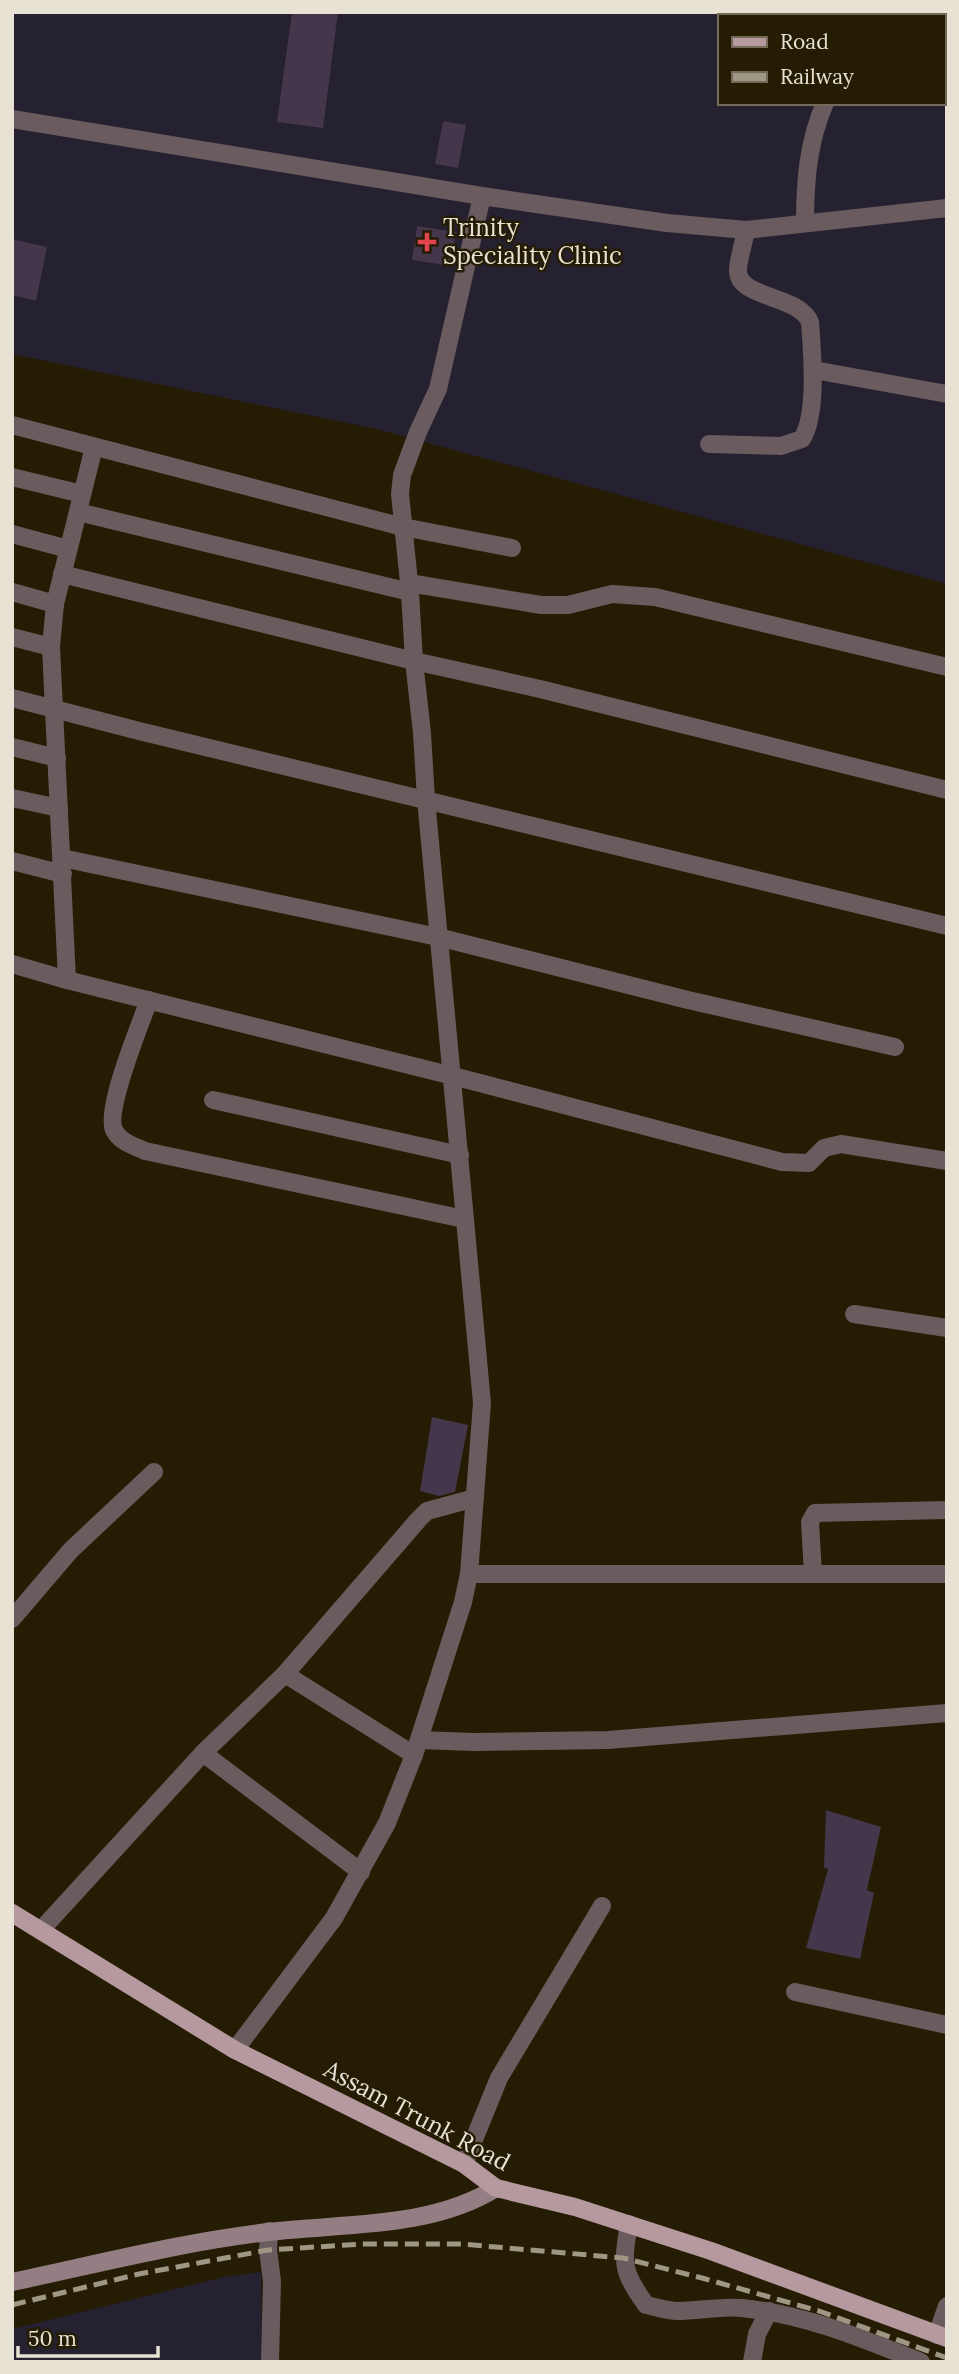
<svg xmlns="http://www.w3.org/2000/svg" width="959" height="2374" font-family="Lora,serif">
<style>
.industrial{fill:#262131;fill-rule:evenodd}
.building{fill:#44364b}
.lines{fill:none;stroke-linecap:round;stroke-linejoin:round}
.minor{stroke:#695b5e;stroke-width:18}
.secondary{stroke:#947e83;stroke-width:18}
.primary{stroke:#b5999f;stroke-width:18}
.rail{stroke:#9d9784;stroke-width:5;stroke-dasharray:14 7;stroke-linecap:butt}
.health-dot{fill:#e0444e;stroke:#251c04;stroke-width:2.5}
.labels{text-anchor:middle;stroke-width:5;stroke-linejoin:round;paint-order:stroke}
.poi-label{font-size:24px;fill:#e7e2d3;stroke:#251c04;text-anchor:start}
.street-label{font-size:24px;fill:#e7e2d3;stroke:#251c04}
</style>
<rect width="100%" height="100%" fill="#251c04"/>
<!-- industrial -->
<g class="industrial">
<path d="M 12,12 L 947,12 L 947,584 L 377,429 L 12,354 ZM 719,16 L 943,16 L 943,103 L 719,103 Z"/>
<path d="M 261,2272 L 262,2359 L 259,2362 L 12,2362 L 12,2329 L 224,2277 Z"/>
</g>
<!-- building -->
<g class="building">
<path d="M 292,12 L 338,12 L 323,128 L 277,122 Z"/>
<path d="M 443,121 L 466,125 L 458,168 L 435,164 Z"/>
<path d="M 417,226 L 456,232 L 451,266 L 412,260 Z"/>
<path d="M 12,239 L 47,247 L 36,301 L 12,295 Z"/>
<path d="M 432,1417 L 468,1425 L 455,1492 L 439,1496 L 420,1491 Z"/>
<path d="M 826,1810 L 881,1827 L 867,1890 L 874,1893 L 860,1959 L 806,1948 L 828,1869 L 824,1868 Z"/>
</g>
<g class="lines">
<!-- minor -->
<g class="minor">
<path d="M 765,12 L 790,16"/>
<path d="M 943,31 L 947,31"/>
<path d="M 12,119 L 482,196 L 667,223 L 746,230 L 947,208"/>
<path d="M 805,223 C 805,181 808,142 825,103"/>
<path d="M 814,370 L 947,394"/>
<path d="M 12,425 L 403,527 L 512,548"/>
<path d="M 709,444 L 781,446 L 802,439 C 818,413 812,352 810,322 C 798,294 736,299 738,269 C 739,256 744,243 746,230"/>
<path d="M 12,477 L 82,494"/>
<path d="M 78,512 L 410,592"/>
<path d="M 12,534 L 68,549"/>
<path d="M 62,574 L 414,661 L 540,689 L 947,790"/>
<path d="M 409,583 L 541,605 L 568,605 L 612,594 L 655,597 L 947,667"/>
<path d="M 12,592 L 55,604"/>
<path d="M 12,637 L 51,647"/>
<path d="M 12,698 L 139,731 L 947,926"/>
<path d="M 12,747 L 57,758"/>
<path d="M 12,798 L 59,808"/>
<path d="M 62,858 L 438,937 L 688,1000 L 895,1047"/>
<path d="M 12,861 L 63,874"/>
<path d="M 12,964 L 67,980 L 453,1076 L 782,1162 L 809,1163 L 824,1148 L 841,1144 L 947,1161"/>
<path d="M 67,980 L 51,647 L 55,604 L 94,447"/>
<path d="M 149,1000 C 140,1025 105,1109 114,1130 C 120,1142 134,1146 145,1151 L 464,1219"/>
<path d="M 213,1100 L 460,1155"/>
<path d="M 854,1314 L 947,1328"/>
<path d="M 469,1574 L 947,1574"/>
<path d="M 813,1574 L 810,1522 L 815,1513 L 947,1510"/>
<path d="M 12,1619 L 71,1550 L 154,1472"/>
<path d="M 285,1674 L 414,1755"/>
<path d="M 419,1740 L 474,1742 L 608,1740 L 947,1713"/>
<path d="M 203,1753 L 361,1872"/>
<path d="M 41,1930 L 203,1753 L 285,1674 L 418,1520 L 427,1511 L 475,1498"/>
<path d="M 795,1992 L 947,2025"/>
<path d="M 235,2050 L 334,1918 L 387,1823 L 414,1755 L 463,1602 L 469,1574 L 482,1403 L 426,799 L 422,733 L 414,661 L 410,592 L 400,494 L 402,475 L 418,432 L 438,389 L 482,196"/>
<path d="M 464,2164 L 499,2078 L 602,1906"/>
<path d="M 629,2224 C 622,2265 622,2271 646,2305 C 656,2307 667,2311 677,2311 C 699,2311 720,2306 742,2308 C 807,2315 861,2338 921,2362"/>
<path d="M 269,2231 L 268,2250 L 272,2281 L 270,2362"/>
<path d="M 937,2335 L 947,2306"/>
<path d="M 752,2362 L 757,2334 L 769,2311"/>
</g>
<!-- secondary -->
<path class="secondary" d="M 12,2282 C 97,2264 182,2242 268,2232 C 343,2223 430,2229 496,2188"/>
<!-- primary -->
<path class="primary" d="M 12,1913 L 235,2050 L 464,2164 L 496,2188 L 575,2207 L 711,2251 L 947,2338"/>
<!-- rail -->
<path class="rail" d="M 12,2305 L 139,2274 L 268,2250 L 363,2244 L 461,2244 L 623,2258 L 702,2278 L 819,2311 L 947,2358"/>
</g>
<!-- markers -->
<path class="health-dot" d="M423.5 231.5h7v7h7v7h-7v7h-7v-7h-7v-7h7z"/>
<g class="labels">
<!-- poi labels -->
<g class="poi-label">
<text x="443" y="236">Trinity<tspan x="443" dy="28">Speciality Clinic</tspan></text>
</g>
<!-- street labels -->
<g class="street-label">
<text transform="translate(417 2116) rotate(28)" y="8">Assam Trunk Road</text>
</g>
</g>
<!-- border -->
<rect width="959" height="2374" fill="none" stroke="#e7e2d3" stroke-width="28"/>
<!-- legend -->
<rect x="718" y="14" width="228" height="91" fill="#251c04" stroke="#736b57" stroke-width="2"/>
<rect x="732" y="37" width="35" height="10" fill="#b5999f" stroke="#736b57" stroke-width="2"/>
<text x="780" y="49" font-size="21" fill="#e7e2d3">Road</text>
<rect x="732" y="72" width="35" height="10" fill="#9d9784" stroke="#736b57" stroke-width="2"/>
<text x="780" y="84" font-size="21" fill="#e7e2d3">Railway</text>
<!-- scale -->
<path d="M18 2346v10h140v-10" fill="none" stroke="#e7e2d3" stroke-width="3.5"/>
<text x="28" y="2346" font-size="21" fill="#e7e2d3" stroke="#251c04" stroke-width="5" paint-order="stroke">50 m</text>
</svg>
